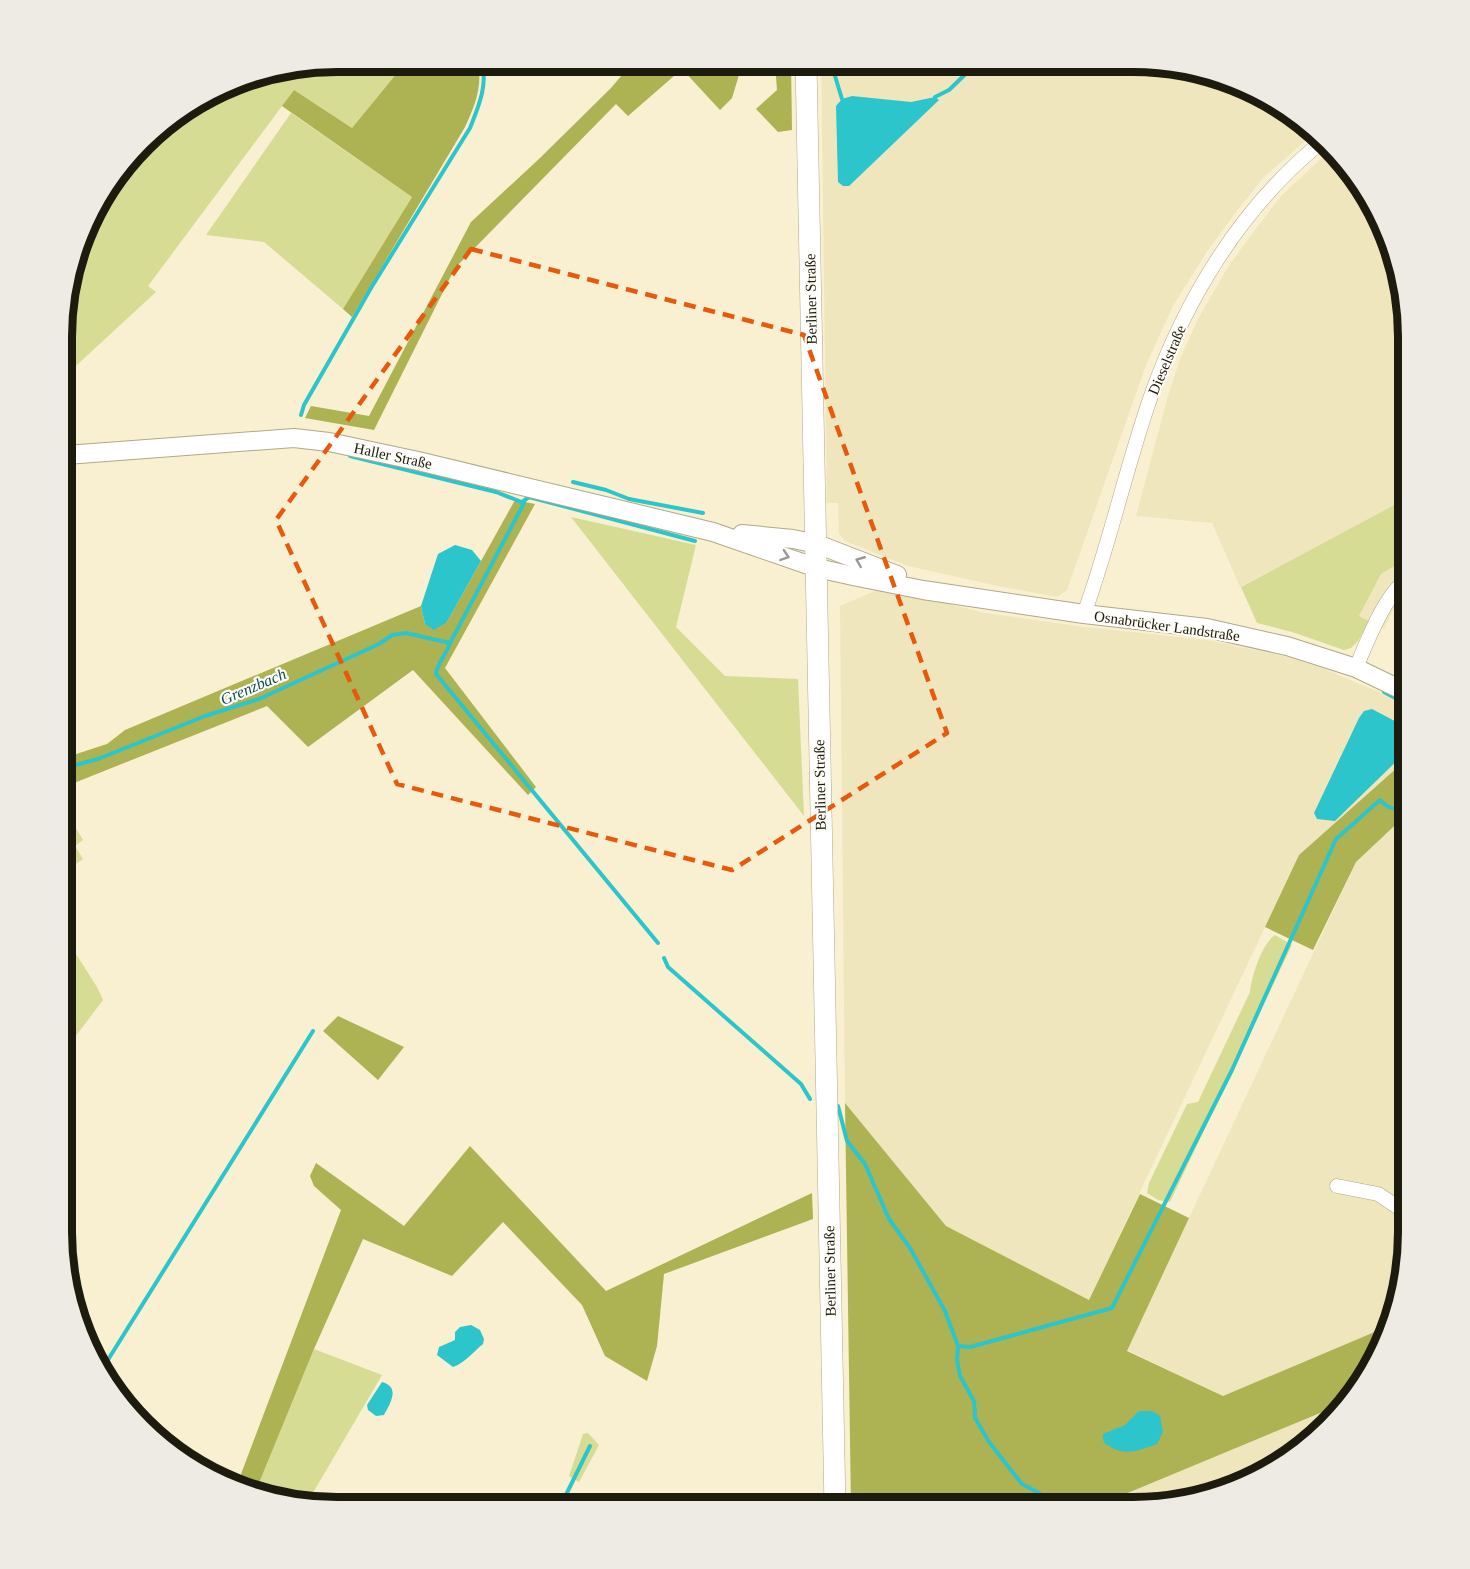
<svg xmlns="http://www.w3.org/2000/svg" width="1470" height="1569" font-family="Georgia,serif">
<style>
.built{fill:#f0e6be}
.green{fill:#d7dc95}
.forest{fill:#adb252}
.water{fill:#2bc5cb}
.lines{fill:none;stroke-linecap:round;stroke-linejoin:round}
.stream{stroke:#2bc5cb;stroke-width:4}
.street-casing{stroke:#b0a88a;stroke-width:15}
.secondary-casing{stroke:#b0a88a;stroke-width:20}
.primary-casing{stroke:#b0a88a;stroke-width:22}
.street{stroke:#fff;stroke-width:14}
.secondary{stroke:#fff;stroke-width:18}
.primary{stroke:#fff;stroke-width:21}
.oneway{stroke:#999893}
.marked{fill:none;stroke:#e8590c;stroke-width:4.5;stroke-dasharray:12 8;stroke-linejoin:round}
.labels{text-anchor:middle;stroke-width:4.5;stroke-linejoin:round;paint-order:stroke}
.street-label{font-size:15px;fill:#1d1a0e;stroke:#fffdf7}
.water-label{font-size:16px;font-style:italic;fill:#0f4e50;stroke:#fffdf7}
.rim{fill:none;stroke:#1d1a0e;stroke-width:8}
</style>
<rect width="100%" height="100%" fill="#f8f0d0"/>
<!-- built -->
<g class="built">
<path d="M 821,63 L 1168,64 L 1271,99 L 1311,136 L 1264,177 L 1239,208 L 1206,253 L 1173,306 L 1146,365 L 1067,590 L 1057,597 L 993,585 L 908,566 L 845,541 L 839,534 L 838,503 L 827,503 Z"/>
<path d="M 1328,152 L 1362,184 L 1394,248 L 1408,320 L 1408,472 L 1404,480 L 1408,480 L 1408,538 L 1400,503 L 1240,587 L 1212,523 L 1136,516 L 1167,399 L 1180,359 L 1198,319 L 1228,267 L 1257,227 L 1282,195 Z"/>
<path d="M 1407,558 L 1408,593 L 1398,599 L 1384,629 L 1359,616 L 1381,574 Z"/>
<path d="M 884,587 L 985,613 L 1085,627 L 1207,640 L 1284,656 L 1324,669 L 1379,692 L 1408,708 L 1408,758 L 1299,855 L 1089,1300 L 946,1226 L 845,1103 L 840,606 Z"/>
<path d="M 1408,813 L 1408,1249 L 1384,1328 L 1223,1396 L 1127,1350 L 1356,862 Z"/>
<path d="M 1337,1406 L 1286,1461 L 1222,1493 L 1150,1507 L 1094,1507 Z"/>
</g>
<!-- green -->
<g class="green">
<path d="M 337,62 L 406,62 L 352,128 L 294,90 L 148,286 L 156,292 L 66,375 L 67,284 L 98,200 L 156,130 L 248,76 Z"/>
<path d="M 291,113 L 412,197 L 343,309 L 264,242 L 206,235 Z"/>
<path d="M 1400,502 L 1408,538 L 1408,560 L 1406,559 L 1381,574 L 1359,616 L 1369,621 L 1358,641 L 1351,648 L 1344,650 L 1292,632 L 1257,623 L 1241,587 Z"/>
<path d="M 571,517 L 696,545 L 676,627 L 725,676 L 798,679 L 804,816 Z"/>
<path d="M 64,809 L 83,840 L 75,846 L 83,859 L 64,872 Z"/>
<path d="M 64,935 L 97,987 L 103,1000 L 69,1045 L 63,1050 Z"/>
<path d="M 1275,935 L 1292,945 L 1170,1202 L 1158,1200 L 1147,1193 L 1149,1183 L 1187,1104 L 1198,1102 L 1250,992 C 1252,976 1261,945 1275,935 Z"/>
<path d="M 314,1349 L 382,1375 L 307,1503 L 257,1488 Z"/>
<path d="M 588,1433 L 599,1445 L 579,1482 L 569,1476 L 583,1434 Z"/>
</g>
<!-- forest -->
<g class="forest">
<path d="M 406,62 L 491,62 L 489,70 L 479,72 C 481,91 473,110 465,127 L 352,317 L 343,309 L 412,197 L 282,106 L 294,90 L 352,128 Z"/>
<path d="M 633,62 L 738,63 L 742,65 L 732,98 L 720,110 L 682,69 L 628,116 L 616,104 L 455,268 L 374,430 L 305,418 L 311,406 L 369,416 L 471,222 L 540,158 L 611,88 Z"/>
<path d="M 775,63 L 791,63 L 792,130 L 778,132 L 756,109 L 777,90 Z"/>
<path d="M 515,500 L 535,504 L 445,668 L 536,787 L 528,795 L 413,670 L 308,747 L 267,706 L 64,787 L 64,758 L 107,744 L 125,730 L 421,606 L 425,624 L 447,622 Z"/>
<path d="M 1408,758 L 1408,813 L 1356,862 L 1313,950 L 1265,927 L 1299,855 Z"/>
<path d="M 338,1016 L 404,1047 L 378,1080 L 323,1031 Z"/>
<path d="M 845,1103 L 946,1226 L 1089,1300 L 1140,1194 L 1189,1218 L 1127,1351 L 1223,1396 L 1384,1328 L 1372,1369 L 1337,1406 L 1094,1507 L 851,1507 Z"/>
<path d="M 470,1146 L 606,1291 L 812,1193 L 813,1219 L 664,1274 L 657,1346 L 647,1381 L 605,1356 L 582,1305 L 503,1222 L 452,1276 L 363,1239 L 314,1349 L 257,1488 L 238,1482 L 341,1210 L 314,1186 L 310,1176 L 316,1163 L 404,1226 Z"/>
</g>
<!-- water -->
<g class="water">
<path d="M 852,96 L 911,102 L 935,97 L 939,100 L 849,186 L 843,186 L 838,182 L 836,106 L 842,99 Z"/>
<path d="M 455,545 L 472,550 L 481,561 L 447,622 L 434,630 L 425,624 L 421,606 L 438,554 Z"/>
<path d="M 1372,709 L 1408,728 L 1408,750 L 1335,821 L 1317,819 L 1314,813 L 1359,718 L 1364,711 Z"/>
<path d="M 471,1325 L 480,1330 L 484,1339 L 483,1344 C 473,1352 465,1363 453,1367 L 437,1355 L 439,1347 L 455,1340 L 455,1332 L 460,1327 Z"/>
<path d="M 382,1382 C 401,1387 390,1404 384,1415 L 376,1416 L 368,1410 L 367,1405 Z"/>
<path d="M 1139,1411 L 1152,1411 L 1160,1416 L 1163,1432 L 1157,1444 C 1140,1450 1126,1457 1109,1446 C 1103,1443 1103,1441 1103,1434 L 1125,1425 Z"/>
</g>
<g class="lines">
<!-- stream -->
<g class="stream">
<path d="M 835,63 L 835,76 L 842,99"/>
<path d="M 935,97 L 949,90 L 977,63"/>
<path d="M 301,415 L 304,405 L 371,288 L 470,128 C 478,108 489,83 481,62"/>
<path d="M 350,456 L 496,492 L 524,503 L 450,643 C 447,653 436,666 436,674 L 658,943"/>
<path d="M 573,482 L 606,490 L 629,499 L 703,513"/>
<path d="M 522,502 L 529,497 L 695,541"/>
<path d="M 1384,692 L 1408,705"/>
<path d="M 64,771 L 72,766 L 98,759 L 205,716 L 259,699 L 379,644 L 392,635 L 406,633 L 450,643"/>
<path d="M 664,958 L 668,967 L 801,1084 L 810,1099"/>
<path d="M 838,1106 L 847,1141 L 865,1164 L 889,1219 L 910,1248 L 945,1311 L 958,1346 L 957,1360 L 960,1376 L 974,1401 L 975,1418 L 989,1442 L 1022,1484 L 1039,1493 L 1047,1507"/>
<path d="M 958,1346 L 970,1347 L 1112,1308 L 1232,1070 L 1336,839 L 1380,800 C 1387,808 1397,811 1408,808"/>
<path d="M 101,1371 L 313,1031"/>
<path d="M 560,1507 L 590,1446"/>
</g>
<!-- street casing -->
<g class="street-casing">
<g id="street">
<path d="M 1084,614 C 1110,543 1126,467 1151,396 C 1185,300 1240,209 1319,144"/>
<path d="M 1356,668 C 1365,646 1387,589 1408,580"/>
<path d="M 1337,1186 L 1378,1194 L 1408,1214"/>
</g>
</g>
<!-- secondary casing -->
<g class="secondary-casing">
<g id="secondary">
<path d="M 66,455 L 294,438 L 329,442 L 418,461 L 713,532 L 817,568 L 853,576 L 923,590 L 1084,614 L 1207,628 L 1287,646 L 1356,668 L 1408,693"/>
<path d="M 742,534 L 793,539 L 817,544 L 897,575"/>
</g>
</g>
<!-- primary casing -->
<g class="primary-casing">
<path id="primary" d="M 806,63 L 835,1507"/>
</g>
<!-- street -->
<use href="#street" class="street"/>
<!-- secondary -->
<use href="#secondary" class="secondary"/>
<!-- primary -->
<use href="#primary" class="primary"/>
</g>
<!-- one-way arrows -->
<defs><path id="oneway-chevron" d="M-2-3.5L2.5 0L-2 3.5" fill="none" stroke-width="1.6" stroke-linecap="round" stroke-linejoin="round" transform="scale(1.5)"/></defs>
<g class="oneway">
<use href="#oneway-chevron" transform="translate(785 556) rotate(19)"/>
<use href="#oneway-chevron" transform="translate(860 561) rotate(-158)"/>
</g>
<!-- marked area -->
<path class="marked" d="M 471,249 L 804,335 L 947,733 L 732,870 L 397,784 L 276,520 Z"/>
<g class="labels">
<!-- street labels -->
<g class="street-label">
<text transform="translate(811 299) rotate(-91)" y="5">Berliner Straße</text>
<text transform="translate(1167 360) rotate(-67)" y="5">Dieselstraße</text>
<text transform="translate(393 456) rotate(12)" y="5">Haller Straße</text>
<text transform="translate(1167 626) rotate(8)" y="5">Osnabrücker Landstraße</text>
<text transform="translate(820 785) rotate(-91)" y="5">Berliner Straße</text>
<text transform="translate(830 1271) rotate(-91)" y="5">Berliner Straße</text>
</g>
<!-- water labels -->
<g class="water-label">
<text transform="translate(253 686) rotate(-23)" y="6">Grenzbach</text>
</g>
</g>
<!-- crop -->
<path d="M0 0H1470V1569H0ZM337 72H1133A265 265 0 0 1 1398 337V1232A265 265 0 0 1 1133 1497H337A265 265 0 0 1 72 1232V337A265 265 0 0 1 337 72Z" fill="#edebe4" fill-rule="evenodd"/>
<path class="rim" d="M337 72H1133A265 265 0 0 1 1398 337V1232A265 265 0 0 1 1133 1497H337A265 265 0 0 1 72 1232V337A265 265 0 0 1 337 72Z"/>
</svg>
